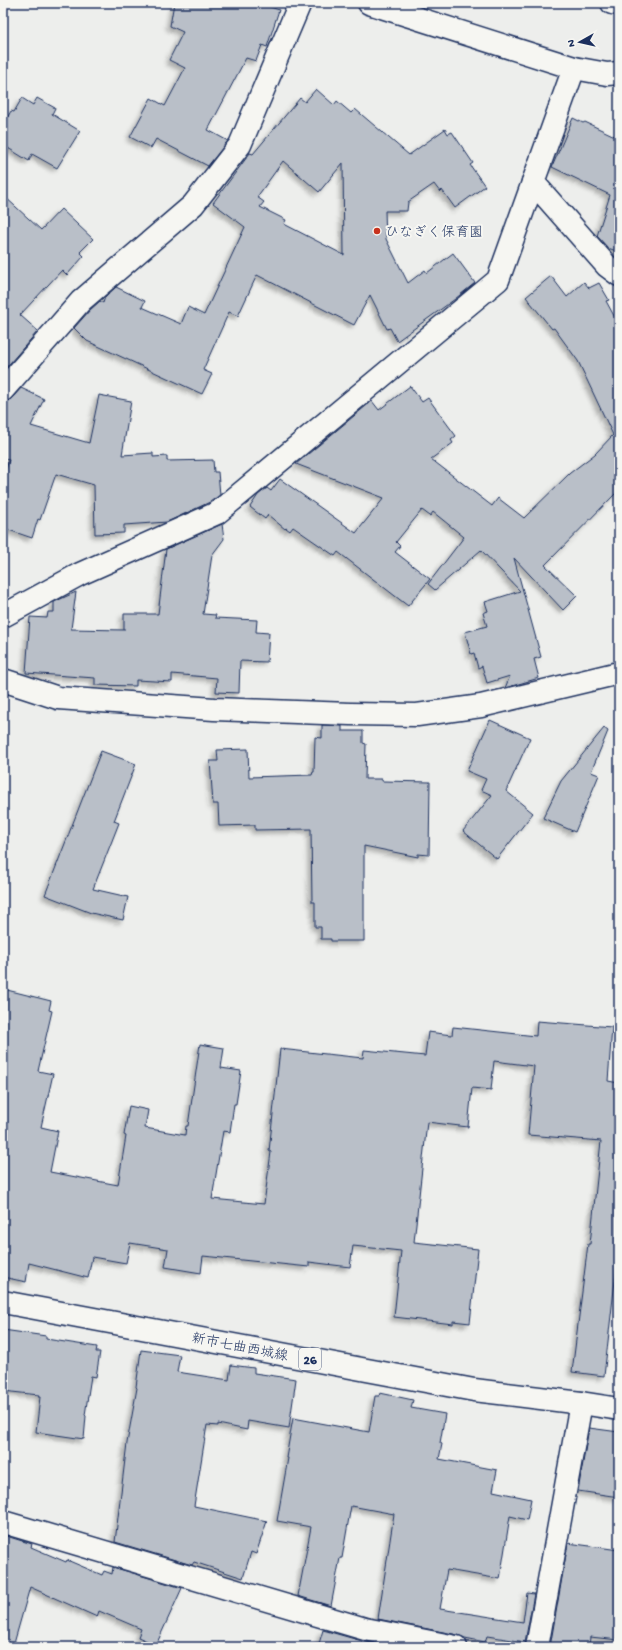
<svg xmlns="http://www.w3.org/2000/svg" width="622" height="1650" font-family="'Gochi Hand','Klee One',sans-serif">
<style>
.building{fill:#b9bfc8;stroke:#1b2f5e;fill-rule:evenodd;filter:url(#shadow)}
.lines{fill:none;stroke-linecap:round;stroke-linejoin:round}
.minor-casing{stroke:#1b2f5e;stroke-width:25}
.tertiary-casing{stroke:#1b2f5e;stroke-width:25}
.primary-casing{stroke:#1b2f5e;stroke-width:25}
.minor{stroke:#f6f6f2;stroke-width:22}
.tertiary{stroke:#f6f6f2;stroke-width:22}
.primary{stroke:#f6f6f2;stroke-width:22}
.poi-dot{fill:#c8321e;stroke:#f6f6f2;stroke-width:1.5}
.labels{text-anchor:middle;stroke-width:4;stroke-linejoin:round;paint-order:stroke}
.shield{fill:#f6f6f2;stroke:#5d6b8a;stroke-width:1}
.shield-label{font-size:13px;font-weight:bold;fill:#1b2f5e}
.poi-label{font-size:14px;fill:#1b2f5e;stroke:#f6f6f2;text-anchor:start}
.street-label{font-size:14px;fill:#1b2f5e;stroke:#f6f6f2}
</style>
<defs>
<filter id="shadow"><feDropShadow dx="-3.5" dy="3.5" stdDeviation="2" flood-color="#0004"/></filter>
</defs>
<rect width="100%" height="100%" fill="#edeeec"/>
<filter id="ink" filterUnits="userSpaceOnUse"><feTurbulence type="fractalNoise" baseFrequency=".025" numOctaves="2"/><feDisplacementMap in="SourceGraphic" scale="8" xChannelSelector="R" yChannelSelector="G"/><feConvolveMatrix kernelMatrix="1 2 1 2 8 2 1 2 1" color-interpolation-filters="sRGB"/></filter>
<g filter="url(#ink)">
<!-- building -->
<g class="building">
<path d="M 174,3 L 259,3 L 279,10 L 267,47 L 262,45 L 256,61 L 246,58 L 208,130 L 228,141 L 208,166 L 156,139 L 151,148 L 130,137 L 151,98 L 165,106 L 185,68 L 169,60 L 183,32 L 170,26 Z"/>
<path d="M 316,89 L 334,105 L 337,101 L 351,113 L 355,109 L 409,155 L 445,129 L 448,134 L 452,132 L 473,163 L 470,165 L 485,186 L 455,208 L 442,190 L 440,192 L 434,184 L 408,202 L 407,211 L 385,211 L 386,239 L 408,283 L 425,270 L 427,273 L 453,253 L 475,283 L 455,299 L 397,341 L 390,328 L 387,329 L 370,295 L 354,325 L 257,275 L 238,316 L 229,312 L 203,370 L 212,374 L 202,394 L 87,341 L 74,328 L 90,310 L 100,301 L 103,303 L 105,297 L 116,287 L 145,301 L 142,307 L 181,324 L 188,307 L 204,315 L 245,227 L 213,203 L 250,153 L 253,154 L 300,98 L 305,102 ZM 283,161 L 319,192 L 343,163 L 344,255 L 284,224 L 286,220 L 260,207 L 264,202 L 257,197 Z"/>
<path d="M 22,98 L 33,105 L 37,98 L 55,108 L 52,114 L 80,131 L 57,168 L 32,154 L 29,161 L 3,145 L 3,125 L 11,111 L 14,112 Z"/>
<path d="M 573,118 L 583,123 L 585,122 L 619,138 L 619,252 L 608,248 L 597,236 L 610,195 L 552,167 Z"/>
<path d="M 3,195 L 41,230 L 61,209 L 93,239 L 80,252 L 84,256 L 67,275 L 62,270 L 20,315 L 38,331 L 3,371 Z"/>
<path d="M 551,276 L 567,297 L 584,282 L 589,288 L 599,283 L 609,300 L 606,301 L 619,325 L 619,490 L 545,565 L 577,596 L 563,610 L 514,558 L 541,657 L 534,659 L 539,678 L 505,688 L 510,676 L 487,683 L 482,666 L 478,668 L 474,653 L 471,654 L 465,632 L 487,626 L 483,613 L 488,611 L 485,602 L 520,591 L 481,550 L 435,590 L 428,584 L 464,537 L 433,512 L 430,516 L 422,510 L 396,542 L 400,546 L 395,552 L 430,579 L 408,606 L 338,552 L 335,556 L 293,527 L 290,531 L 286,528 L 285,529 L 268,515 L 265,519 L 250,507 L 258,495 L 267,488 L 271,491 L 280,479 L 356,533 L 384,498 L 296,464 L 372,401 L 379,410 L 410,386 L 422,402 L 428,398 L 456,436 L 451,440 L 453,443 L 431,459 L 492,506 L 498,498 L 524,518 L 570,473 L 595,454 L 613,435 L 578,361 L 554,328 L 552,329 L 526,297 Z"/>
<path d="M 21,388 L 44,399 L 31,426 L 89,443 L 99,395 L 131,401 L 122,455 L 153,453 L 153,457 L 167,456 L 167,461 L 213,460 L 214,472 L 218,472 L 220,495 L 210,502 L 167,522 L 124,525 L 124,533 L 95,534 L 94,485 L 56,474 L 40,520 L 38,519 L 32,538 L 3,528 L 3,479 L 9,460 L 3,458 L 3,402 L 7,402 L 12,398 Z"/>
<path d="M 222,524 L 224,539 L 212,555 L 203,614 L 216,615 L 215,618 L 257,620 L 256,632 L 269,633 L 267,662 L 240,661 L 239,693 L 216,692 L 217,678 L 172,674 L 172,682 L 136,680 L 136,686 L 95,685 L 95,678 L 26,673 L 30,617 L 47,618 L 48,612 L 54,612 L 54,602 L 76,592 L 71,629 L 124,630 L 124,614 L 158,614 L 166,549 Z"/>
<path d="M 490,720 L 530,738 L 506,791 L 533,813 L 497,859 L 463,831 L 492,795 L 481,790 L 486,779 L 467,771 Z"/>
<path d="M 322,725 L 342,726 L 342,731 L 363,731 L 363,743 L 366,744 L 365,779 L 382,779 L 382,781 L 430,782 L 429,855 L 418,854 L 418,857 L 364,846 L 364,941 L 331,941 L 331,939 L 321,939 L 321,927 L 315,927 L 315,902 L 312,902 L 311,829 L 255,830 L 255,825 L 219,826 L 218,804 L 213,804 L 210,761 L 218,761 L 217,750 L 248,749 L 249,777 L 312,775 L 313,772 L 314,772 L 315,737 L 322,738 Z"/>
<path d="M 604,728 L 608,731 L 591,772 L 599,775 L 575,832 L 543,818 L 561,781 Z"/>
<path d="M 101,751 L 136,764 L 114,821 L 119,823 L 93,889 L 128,897 L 123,920 L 91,913 L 45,895 Z"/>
<path d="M 3,989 L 51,1001 L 49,1010 L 52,1011 L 38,1071 L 53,1074 L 41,1127 L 58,1131 L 50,1172 L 118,1185 L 126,1136 L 124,1135 L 129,1106 L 148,1110 L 145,1128 L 185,1135 L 186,1126 L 188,1126 L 200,1044 L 224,1048 L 221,1068 L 241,1071 L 236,1104 L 234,1104 L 230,1132 L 223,1131 L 212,1199 L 264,1204 L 271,1152 L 269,1151 L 280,1049 L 363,1058 L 364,1050 L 425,1056 L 428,1032 L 452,1035 L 453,1027 L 536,1036 L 537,1021 L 612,1027 L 608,1081 L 619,1083 L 619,1227 L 616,1246 L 619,1246 L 604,1376 L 572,1372 L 588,1244 L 590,1244 L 601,1141 L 528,1135 L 534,1066 L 494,1061 L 491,1090 L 472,1088 L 468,1127 L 427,1122 L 414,1242 L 478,1249 L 470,1323 L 453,1321 L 453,1324 L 394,1317 L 401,1251 L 353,1246 L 350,1267 L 309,1262 L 309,1267 L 203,1256 L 201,1273 L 165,1267 L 168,1249 L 130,1243 L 126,1263 L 92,1257 L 88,1278 L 29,1263 L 26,1282 L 3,1277 Z"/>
<path d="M 3,1330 L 46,1336 L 46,1339 L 97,1347 L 96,1352 L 100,1352 L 96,1377 L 91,1376 L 85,1415 L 86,1416 L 84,1439 L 36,1432 L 40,1397 L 38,1397 L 39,1395 L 3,1391 Z"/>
<path d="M 141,1350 L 180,1355 L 177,1372 L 229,1380 L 231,1365 L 254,1368 L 254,1373 L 296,1379 L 289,1428 L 248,1421 L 247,1430 L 218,1424 L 218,1426 L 207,1425 L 194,1506 L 267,1521 L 256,1554 L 251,1552 L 243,1578 L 194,1562 L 192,1565 L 115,1542 L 127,1443 L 137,1388 L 136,1387 Z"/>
<path d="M 380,1393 L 413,1400 L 411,1408 L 445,1414 L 440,1443 L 442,1444 L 439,1459 L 497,1470 L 493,1491 L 531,1499 L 527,1520 L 510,1516 L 500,1579 L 447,1570 L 440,1609 L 523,1622 L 527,1593 L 534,1594 L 525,1642 L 487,1636 L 485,1642 L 465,1638 L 458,1635 L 378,1619 L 394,1514 L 351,1506 L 342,1558 L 340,1558 L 331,1606 L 298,1596 L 311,1527 L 277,1521 L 288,1458 L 286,1458 L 293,1418 L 369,1432 L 375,1396 L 379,1396 Z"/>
<path d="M 589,1428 L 619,1432 L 619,1497 L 578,1491 Z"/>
<path d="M 3,1535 L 32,1544 L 31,1547 L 66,1562 L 67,1560 L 102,1575 L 104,1571 L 112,1574 L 113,1567 L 182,1588 L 156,1645 L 138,1637 L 141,1629 L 99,1611 L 97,1617 L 30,1587 L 13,1647 L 3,1647 Z"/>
<path d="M 568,1543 L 619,1550 L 619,1640 L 590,1637 L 589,1647 L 550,1647 Z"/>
<path d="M 323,1630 L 362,1641 L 382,1645 L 381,1647 L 318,1647 Z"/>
</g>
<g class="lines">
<!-- minor casing -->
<g class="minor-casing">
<g id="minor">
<path d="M 612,3 L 619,4"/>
<path d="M 533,182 L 607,266 L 619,275"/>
<path d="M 3,390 L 81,301 L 193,205 L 240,145 L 300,3"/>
<path d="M 3,616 L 80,574 L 217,513 L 498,280 L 574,68"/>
<path d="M 3,680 L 58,698 L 214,709 L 350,714 L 417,715 L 481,706 L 619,673"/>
<path d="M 3,1522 L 365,1629 L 456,1647"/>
<path d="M 537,1647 L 581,1403"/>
</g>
</g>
<!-- tertiary casing -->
<g class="tertiary-casing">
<path id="tertiary" d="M 369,3 L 574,68 L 607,74 L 619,73"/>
</g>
<!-- primary casing -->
<g class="primary-casing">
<path id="primary" d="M 3,1302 L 474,1390 L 581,1403 L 619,1409"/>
</g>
<!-- minor -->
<use href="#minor" class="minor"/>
<!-- tertiary -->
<use href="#tertiary" class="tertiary"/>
<!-- primary -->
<use href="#primary" class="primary"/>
</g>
</g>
<!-- markers -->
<circle class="poi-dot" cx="377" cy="231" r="4"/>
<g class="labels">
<!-- shield labels -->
<rect class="shield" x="299" y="1348" width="22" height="22" rx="3"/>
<g class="shield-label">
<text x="310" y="1364">26</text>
</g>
<!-- poi labels -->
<g class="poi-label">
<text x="385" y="236">ひなぎく保育園</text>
</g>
<!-- street labels -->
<g class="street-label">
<text transform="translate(240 1346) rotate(11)" y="5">新市七曲西城線</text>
</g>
</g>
<!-- margin -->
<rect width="622" height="1650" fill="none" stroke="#f6f6f2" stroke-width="16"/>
<rect x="8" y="8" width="606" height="1634" fill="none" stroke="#1b2f5e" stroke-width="1.5" filter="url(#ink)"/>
<!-- north arrow -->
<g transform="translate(580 42) rotate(262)" stroke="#f6f6f2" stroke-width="3" paint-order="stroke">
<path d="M0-3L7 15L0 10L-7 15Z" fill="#1b2f5e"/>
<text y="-6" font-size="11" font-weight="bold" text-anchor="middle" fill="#1b2f5e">N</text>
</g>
</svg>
